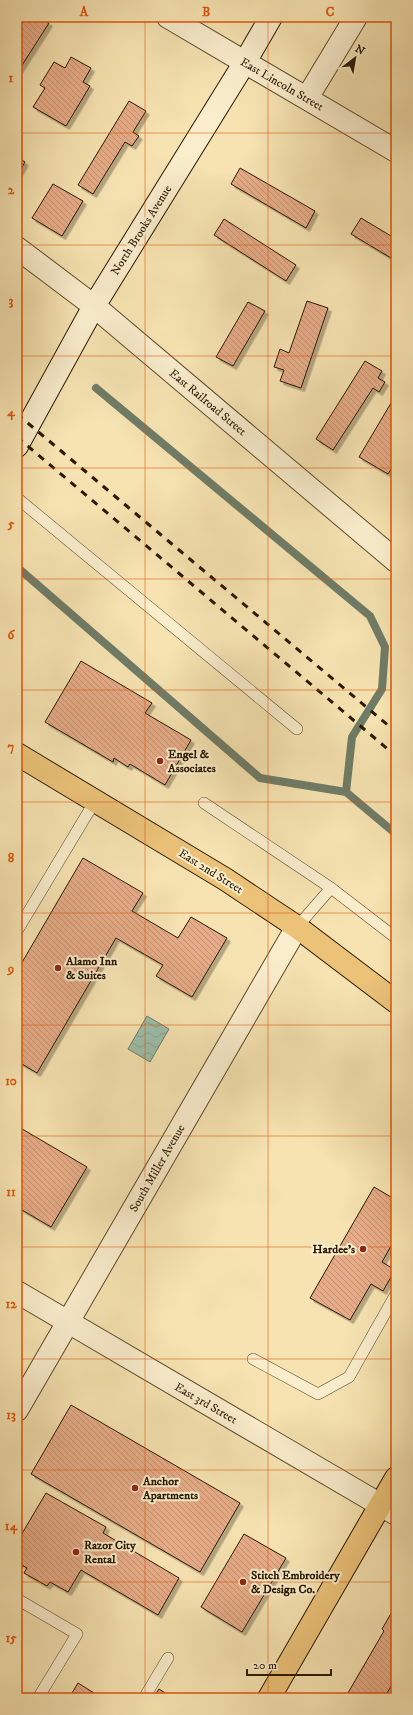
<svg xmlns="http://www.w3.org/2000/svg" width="413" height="1715" font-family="'IM FELL DW Pica',serif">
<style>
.water{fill:url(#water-waves);stroke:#6f7c67}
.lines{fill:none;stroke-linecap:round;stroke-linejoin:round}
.stream{stroke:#6f7c67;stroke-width:8}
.building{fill:url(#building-back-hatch);stroke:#2a1802;filter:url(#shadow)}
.lane-casing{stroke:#5d4b2e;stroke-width:12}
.street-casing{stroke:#5d4b2e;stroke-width:24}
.secondary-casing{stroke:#2a1802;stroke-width:24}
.primary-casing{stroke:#2a1802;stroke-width:24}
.lane{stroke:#f9edcc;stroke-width:11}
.street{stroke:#f9edcc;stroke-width:22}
.secondary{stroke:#f9edcc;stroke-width:22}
.primary{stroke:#ebc278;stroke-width:22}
.rail{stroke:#2a1802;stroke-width:3;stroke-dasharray:7 7;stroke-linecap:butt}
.grid{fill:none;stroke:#de560c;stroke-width:1;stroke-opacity:0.55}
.poi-dot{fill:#8f2418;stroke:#f9edcc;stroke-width:1.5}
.labels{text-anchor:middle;stroke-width:4;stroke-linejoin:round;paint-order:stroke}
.street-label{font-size:12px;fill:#2a1802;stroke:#f9edcc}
.poi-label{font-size:12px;font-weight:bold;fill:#2a1802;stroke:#f9edcc;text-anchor:start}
.neatline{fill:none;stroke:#de560c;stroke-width:1.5}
.grid-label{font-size:13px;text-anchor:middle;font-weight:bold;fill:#de560c}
</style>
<defs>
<pattern id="water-waves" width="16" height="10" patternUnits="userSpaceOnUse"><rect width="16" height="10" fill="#9dbeab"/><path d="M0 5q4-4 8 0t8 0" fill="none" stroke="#87a392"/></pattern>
<pattern id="building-back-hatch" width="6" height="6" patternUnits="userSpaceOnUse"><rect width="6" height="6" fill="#e6ac87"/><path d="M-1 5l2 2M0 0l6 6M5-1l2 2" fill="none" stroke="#c59373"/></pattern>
<filter id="shadow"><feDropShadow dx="3.5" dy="3.5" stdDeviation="0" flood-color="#0004"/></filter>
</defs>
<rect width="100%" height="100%" fill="#f6e3b1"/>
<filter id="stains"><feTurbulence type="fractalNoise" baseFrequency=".005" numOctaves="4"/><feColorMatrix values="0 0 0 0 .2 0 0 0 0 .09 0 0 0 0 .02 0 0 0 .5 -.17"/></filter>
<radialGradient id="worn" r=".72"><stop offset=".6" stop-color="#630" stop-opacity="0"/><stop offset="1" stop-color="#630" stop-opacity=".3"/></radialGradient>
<!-- water -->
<path class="water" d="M 147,1016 L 169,1029 L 150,1062 L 128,1049 Z"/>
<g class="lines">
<!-- stream -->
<g class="stream">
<path d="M 96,388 L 370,616 L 385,647 L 382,689 L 352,737 L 346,792 L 396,834"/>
<path d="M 17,567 L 260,778 L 346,792"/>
</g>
</g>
<!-- building -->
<g class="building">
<path d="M 24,17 L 39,17 L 49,23 L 17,73 L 17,28 Z"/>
<path d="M 71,57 L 91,68 L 83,82 L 90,86 L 66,126 L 33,107 L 45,88 L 40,85 L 54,62 L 65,68 Z"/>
<path d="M 129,101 L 146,111 L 133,132 L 139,136 L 132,146 L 125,142 L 93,194 L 78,185 Z"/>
<path d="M 17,157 L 25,162 L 17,176 Z"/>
<path d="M 240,168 L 315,211 L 306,228 L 231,184 Z"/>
<path d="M 53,184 L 83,201 L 62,236 L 32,218 Z"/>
<path d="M 361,218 L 396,239 L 396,261 L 351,234 Z"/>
<path d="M 224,219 L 296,265 L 286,281 L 214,235 Z"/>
<path d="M 307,301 L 328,308 L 301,388 L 280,381 L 284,370 L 274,367 L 280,349 L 289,353 Z"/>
<path d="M 248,302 L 265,311 L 233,366 L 216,357 Z"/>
<path d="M 365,361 L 382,371 L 378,378 L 385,382 L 379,392 L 373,388 L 333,450 L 316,439 Z"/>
<path d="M 394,398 L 396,400 L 396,461 L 388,474 L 359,457 Z"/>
<path d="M 81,661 L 152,703 L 145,713 L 191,740 L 165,785 L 130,764 L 128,767 L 114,758 L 113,762 L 45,722 Z"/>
<path d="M 83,858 L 143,893 L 132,911 L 178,938 L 191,917 L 227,938 L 192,997 L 156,976 L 163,965 L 116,938 L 37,1073 L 17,1061 L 17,971 Z"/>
<path d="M 17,1126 L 87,1167 L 51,1227 L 17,1207 Z"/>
<path d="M 374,1187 L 396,1200 L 396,1237 L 382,1262 L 395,1270 L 383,1291 L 371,1284 L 350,1320 L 310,1298 Z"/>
<path d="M 71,1405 L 240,1503 L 200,1572 L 31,1474 Z"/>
<path d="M 46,1493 L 106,1527 L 103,1533 L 179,1578 L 158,1615 L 81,1570 L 68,1592 L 50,1582 L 47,1586 L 24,1573 L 27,1568 L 17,1562 L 17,1542 Z"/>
<path d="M 244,1534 L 286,1558 L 242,1632 L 201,1607 Z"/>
<path d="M 396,1605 L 396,1678 L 387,1693 L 396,1698 L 345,1698 L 384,1631 L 382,1629 Z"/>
<path d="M 78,1683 L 102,1698 L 69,1698 Z"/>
<path d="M 159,1689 L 173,1698 L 153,1698 Z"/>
</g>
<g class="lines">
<!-- lane casing -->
<g class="lane-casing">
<g id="lane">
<path d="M 17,498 L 297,729"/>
<path d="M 204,803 L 331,888 L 396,938"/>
<path d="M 297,927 L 331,888"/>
<path d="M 17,931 L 95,801"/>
<path d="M 253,1359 L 318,1394 L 349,1377 L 396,1294"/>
<path d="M 17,1599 L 77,1634 L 38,1698"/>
<path d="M 144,1698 L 168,1658"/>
</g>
</g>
<!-- street casing -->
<g class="street-casing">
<g id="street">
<path d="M 168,17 L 396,151"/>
<path d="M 307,98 L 356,17"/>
<path d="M 17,248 L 94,306 L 396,561"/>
<path d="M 17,1292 L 396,1514"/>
<path d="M 17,1410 L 297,927"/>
</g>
</g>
<!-- secondary casing -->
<g class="secondary-casing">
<path id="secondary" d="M 17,446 L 94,306 L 245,62 L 271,17"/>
</g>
<!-- primary casing -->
<g class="primary-casing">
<g id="primary">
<path d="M 17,754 L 225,879 L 297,927 L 396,1002"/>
<path d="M 269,1698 L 396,1478"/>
</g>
</g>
<!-- lane -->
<use href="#lane" class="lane"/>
<!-- street -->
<use href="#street" class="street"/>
<!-- secondary -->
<use href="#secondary" class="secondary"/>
<!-- primary -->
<use href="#primary" class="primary"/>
<!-- rail -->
<g class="rail">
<path d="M 17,414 L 396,732"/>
<path d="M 17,437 L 396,756"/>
</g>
</g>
<!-- grid -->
<path class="grid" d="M 145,17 L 145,1698M 268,17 L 268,1698M 17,133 L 396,133M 17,245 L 396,245M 17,356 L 396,356M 17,468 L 396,468M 17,579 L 396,579M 17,690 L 396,690M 17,802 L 396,802M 17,913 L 396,913M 17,1025 L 396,1025M 17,1136 L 396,1136M 17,1247 L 396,1247M 17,1359 L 396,1359M 17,1470 L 396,1470M 17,1582 L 396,1582"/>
<!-- markers -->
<g class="poi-dot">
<circle cx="160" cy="761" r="4"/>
<circle cx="58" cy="968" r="4"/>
<circle cx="363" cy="1249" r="4"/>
<circle cx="135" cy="1488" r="4"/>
<circle cx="76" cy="1552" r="4"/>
<circle cx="243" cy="1582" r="4"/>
</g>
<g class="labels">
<!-- street labels -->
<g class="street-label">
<text transform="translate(282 84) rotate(30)" y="4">East Lincoln Street</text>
<text transform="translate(141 230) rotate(-58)" y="4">North Brooks Avenue</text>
<text transform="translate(208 402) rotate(40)" y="4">East Railroad Street</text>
<text transform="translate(211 871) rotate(32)" y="4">East 2nd Street</text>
<text transform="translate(157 1168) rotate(-60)" y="4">South Miller Avenue</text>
<text transform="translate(206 1403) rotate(30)" y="4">East 3rd Street</text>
</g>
<!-- poi labels -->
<g class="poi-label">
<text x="168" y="758">Engel &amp;<tspan x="168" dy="14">Associates</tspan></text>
<text x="66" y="965">Alamo Inn<tspan x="66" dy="14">&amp; Suites</tspan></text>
<text x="355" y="1253" text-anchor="end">Hardee's</text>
<text x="143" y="1485">Anchor<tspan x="143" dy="14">Apartments</tspan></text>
<text x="84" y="1549">Razor City<tspan x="84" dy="14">Rental</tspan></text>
<text x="251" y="1579">Stitch Embroidery<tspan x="251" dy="14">&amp; Design Co.</tspan></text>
</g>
</g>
<!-- margin -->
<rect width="413" height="1715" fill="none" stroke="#f6e3b1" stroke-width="44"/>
<!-- north arrow -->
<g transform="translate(355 58) rotate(31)" stroke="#f9edcc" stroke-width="3" paint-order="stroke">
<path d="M0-3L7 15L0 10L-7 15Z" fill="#2a1802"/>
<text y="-6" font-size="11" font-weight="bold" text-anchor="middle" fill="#2a1802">N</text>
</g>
<!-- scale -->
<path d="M247 1669v6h84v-6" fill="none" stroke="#2a1802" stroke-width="2"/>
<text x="253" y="1669" font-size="12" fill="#2a1802" stroke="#f9edcc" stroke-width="3" paint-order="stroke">20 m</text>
<rect x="22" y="22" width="369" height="1671" class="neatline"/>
<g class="grid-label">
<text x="84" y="16">A</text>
<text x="206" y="16">B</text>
<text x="330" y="16">C</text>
<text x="11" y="82">1</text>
<text x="11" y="194">2</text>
<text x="11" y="305">3</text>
<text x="11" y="416">4</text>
<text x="11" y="528">5</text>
<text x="11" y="639">6</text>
<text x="11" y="751">7</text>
<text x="11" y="862">8</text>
<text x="11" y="973">9</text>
<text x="11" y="1085">10</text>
<text x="11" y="1196">11</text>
<text x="11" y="1308">12</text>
<text x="11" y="1419">13</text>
<text x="11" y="1530">14</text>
<text x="11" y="1642">15</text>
</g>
<rect width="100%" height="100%" filter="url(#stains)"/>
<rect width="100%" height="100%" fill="url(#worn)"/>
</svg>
